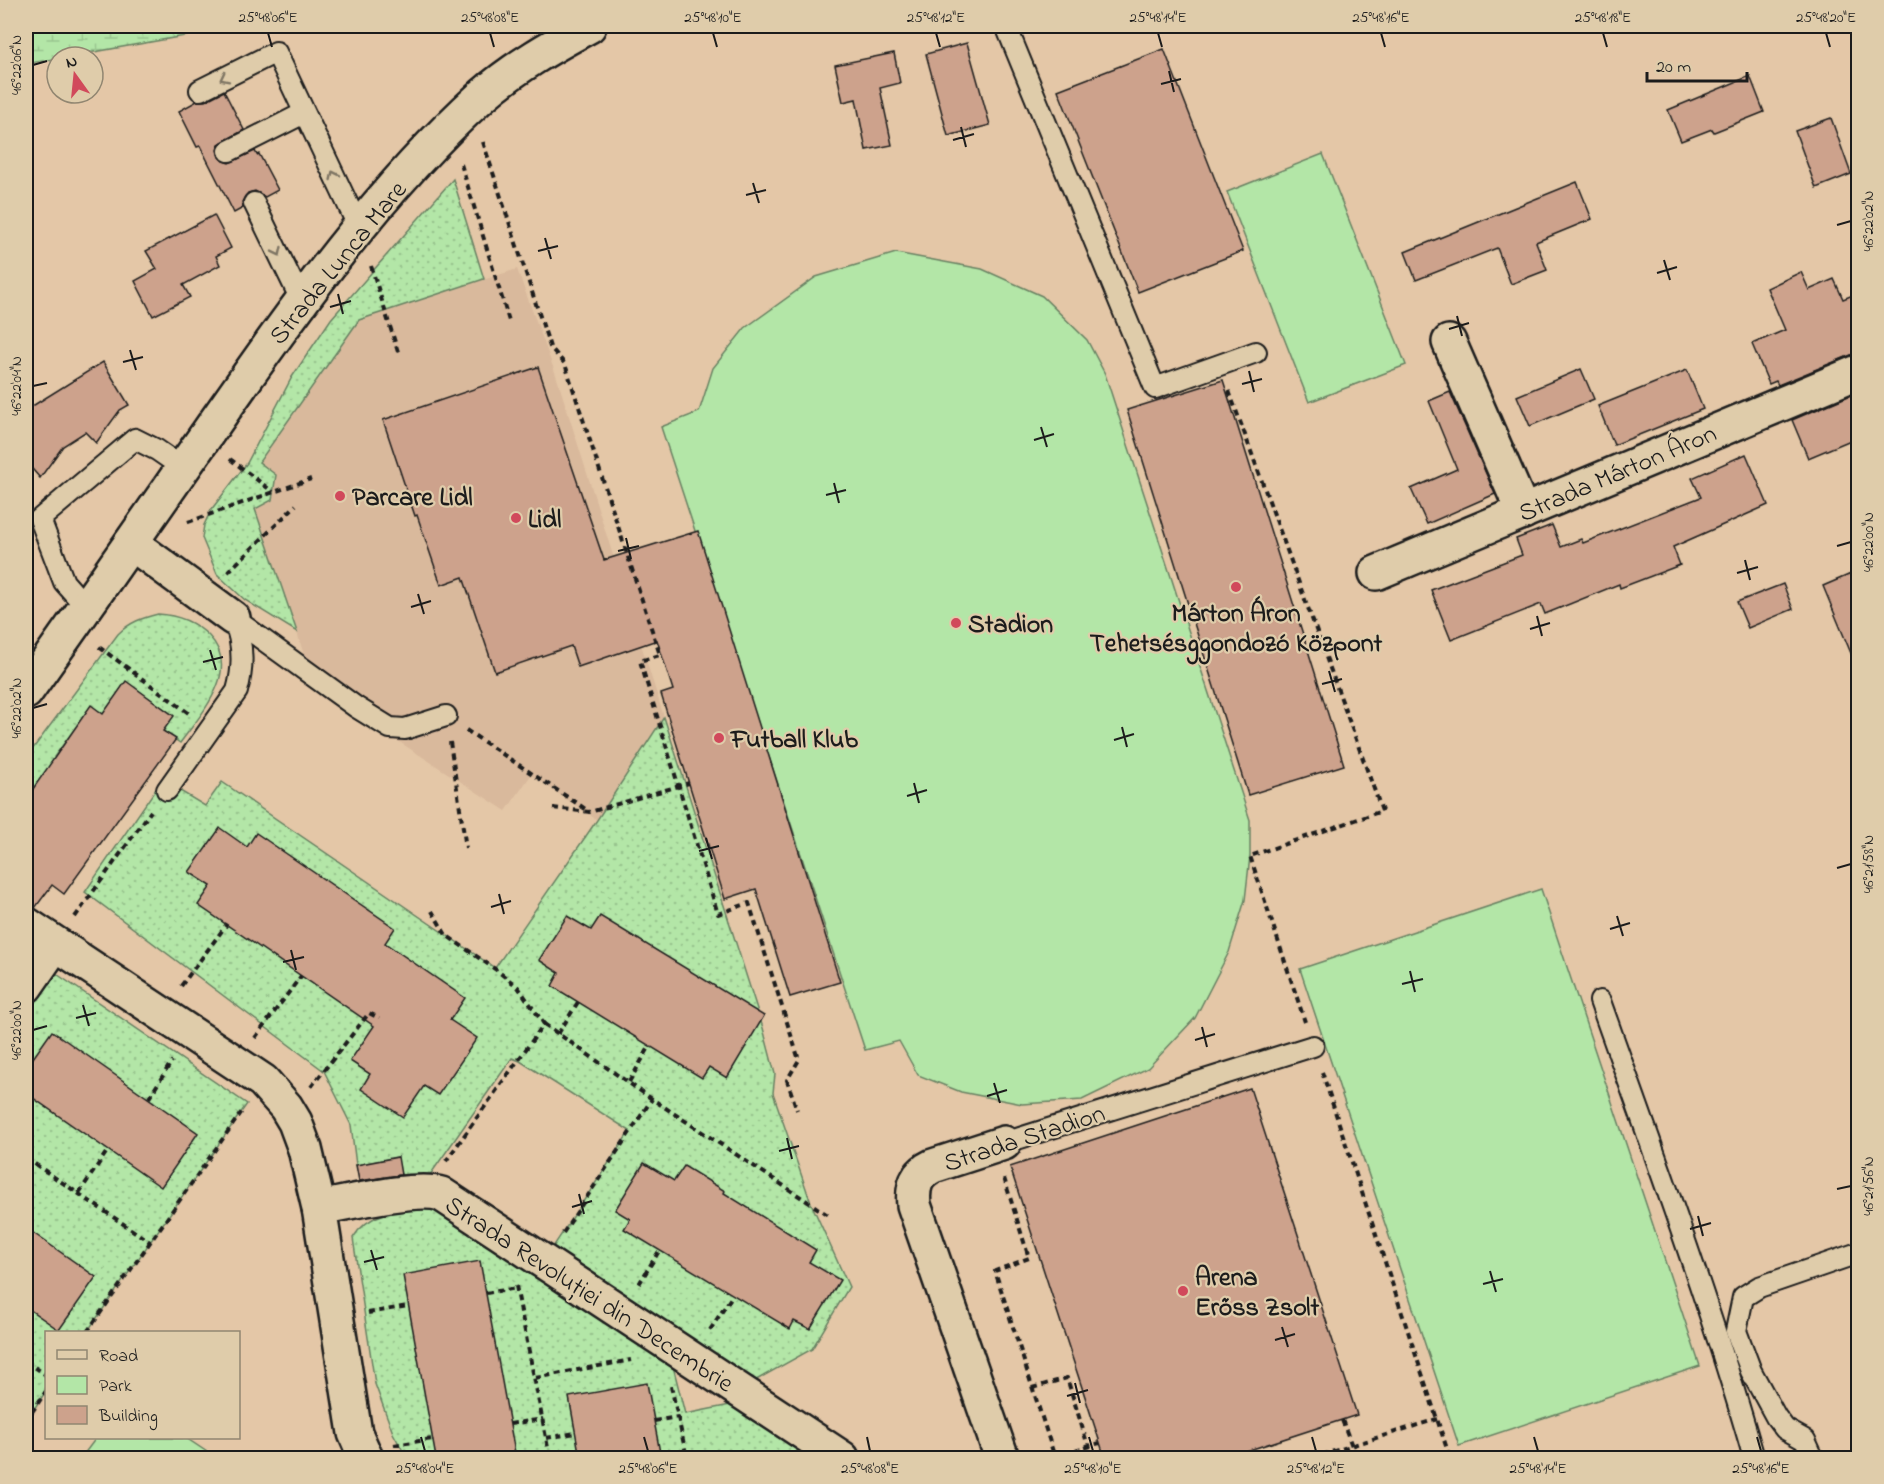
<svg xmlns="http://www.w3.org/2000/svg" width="1884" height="1484" font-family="'Indie Flower',sans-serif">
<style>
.built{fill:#d9b99c}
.grass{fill:url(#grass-dots);stroke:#688162;stroke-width:1.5}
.wetland{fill:url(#wetland-marsh);stroke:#688162;stroke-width:1.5}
.park{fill:#b3e6a7;stroke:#688162;stroke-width:1.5}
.building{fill:#cda28c;stroke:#1c1c1c;stroke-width:1.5}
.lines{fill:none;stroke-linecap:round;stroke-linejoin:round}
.lane-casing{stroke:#1c1c1c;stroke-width:24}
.street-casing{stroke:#1c1c1c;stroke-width:38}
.secondary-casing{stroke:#1c1c1c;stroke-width:38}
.path{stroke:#1c1c1c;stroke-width:4;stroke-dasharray:6 4.5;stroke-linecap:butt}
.lane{stroke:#dfccaa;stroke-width:20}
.street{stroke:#dfccaa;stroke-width:33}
.secondary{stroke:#dfccaa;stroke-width:33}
.oneway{stroke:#7e7463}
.ticks{fill:none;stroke:#1c1c1c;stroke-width:2}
.poi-dot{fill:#d1495b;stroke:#dfccaa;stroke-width:2}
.labels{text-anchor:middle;stroke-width:4.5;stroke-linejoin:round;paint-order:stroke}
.street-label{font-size:26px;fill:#1c1c1c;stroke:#dfccaa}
.poi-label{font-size:26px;font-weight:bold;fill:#1c1c1c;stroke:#dfccaa;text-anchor:start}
.neatline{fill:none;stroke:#1c1c1c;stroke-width:2}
.ticks-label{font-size:15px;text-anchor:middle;fill:#1c1c1c}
</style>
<defs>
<pattern id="grass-dots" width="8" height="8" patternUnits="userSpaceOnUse" patternTransform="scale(1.5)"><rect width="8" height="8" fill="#b3e6a7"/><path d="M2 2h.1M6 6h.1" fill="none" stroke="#99c58f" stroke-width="1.8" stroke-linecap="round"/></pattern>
<pattern id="wetland-marsh" width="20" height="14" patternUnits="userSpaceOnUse" patternTransform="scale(1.5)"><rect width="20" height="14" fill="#b3e6a7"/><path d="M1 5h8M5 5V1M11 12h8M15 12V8" fill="none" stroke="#99c58f"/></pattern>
</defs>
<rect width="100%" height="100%" fill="#e4c7a7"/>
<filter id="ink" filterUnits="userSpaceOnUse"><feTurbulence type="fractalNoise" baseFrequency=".0167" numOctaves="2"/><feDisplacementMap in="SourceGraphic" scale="12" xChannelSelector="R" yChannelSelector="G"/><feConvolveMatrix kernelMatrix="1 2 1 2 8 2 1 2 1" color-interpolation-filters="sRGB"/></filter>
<g filter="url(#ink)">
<!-- built -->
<path class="built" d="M 517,269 L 556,375 L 664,717 L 597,820 L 531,775 L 506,811 L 313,686 L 297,632 L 255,509 L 258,463 L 359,320 Z"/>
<!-- grass -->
<g class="grass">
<path d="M 453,179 L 484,279 L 359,320 L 259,462 L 276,475 L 272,500 L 255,509 L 297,632 L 245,600 L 217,574 L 202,538 L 204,525 L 211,510 L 247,463 L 292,377 L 331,319 Z"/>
<path d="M 158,614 C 177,615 195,622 209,636 C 242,670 202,713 180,743 L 163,731 L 173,715 L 126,682 L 103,714 L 91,706 L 54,757 L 69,768 L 52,790 L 38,781 L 26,799 L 26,758 L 118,634 C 130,622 142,618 158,614 Z"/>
<path d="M 664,717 L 763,1028 L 775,1074 L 773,1093 L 811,1203 L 849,1287 L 812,1349 L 749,1384 L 553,1247 L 630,1131 L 520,1061 L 512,1058 L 423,1185 L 403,1184 L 397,1157 L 356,1165 L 351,1125 L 324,1071 L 85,892 L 162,780 L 205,806 L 222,782 L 495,968 L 597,820 Z"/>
<path d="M 26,953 L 247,1104 L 87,1332 L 46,1332 L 46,1391 L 26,1421 Z"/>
<path d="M 429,1209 L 445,1212 L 670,1354 L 685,1414 L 740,1403 L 818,1458 L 407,1458 L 393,1433 L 375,1384 L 353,1238 C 370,1210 398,1211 429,1209 Z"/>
</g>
<!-- wetland -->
<path class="wetland" d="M 26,26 L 241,26 L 26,64 Z"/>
<!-- park -->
<g class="park">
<path d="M 1323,154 L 1406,365 L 1309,402 L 1227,192 Z"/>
<path d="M 896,253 L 982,269 L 1042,296 L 1087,340 L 1105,374 L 1250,820 L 1250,856 L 1245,900 L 1229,952 L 1195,1018 L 1148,1068 L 1082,1100 L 1022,1104 L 961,1092 L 918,1075 L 899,1041 L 865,1050 L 661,427 L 699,412 L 713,368 L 745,328 L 816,277 Z"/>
<path d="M 1541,889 L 1700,1366 L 1459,1446 L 1300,969 Z"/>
<path d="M 96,1438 L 186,1438 L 216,1458 L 81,1458 Z"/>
</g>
<!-- building -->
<g class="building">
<path d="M 967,43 L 990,125 L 948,136 L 926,54 Z"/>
<path d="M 1164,49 L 1243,251 L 1138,292 L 1058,90 Z"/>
<path d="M 894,53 L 900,83 L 880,88 L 892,145 L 866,150 L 856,99 L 843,102 L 835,65 Z"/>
<path d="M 1750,76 L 1764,112 L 1714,132 L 1712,129 L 1681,141 L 1668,110 Z"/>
<path d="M 224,91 L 244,130 L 219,144 L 217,150 L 219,157 L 223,161 L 229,163 L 255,151 L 257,155 L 259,154 L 278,190 L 265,197 L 255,191 L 248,193 L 242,202 L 243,208 L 234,213 L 200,146 L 197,147 L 179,111 L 197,101 L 205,101 Z"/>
<path d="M 1831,118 L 1851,174 L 1816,188 L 1795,131 Z"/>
<path d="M 1577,182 L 1592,219 L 1536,242 L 1547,270 L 1511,284 L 1497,248 L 1416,280 L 1405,252 Z"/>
<path d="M 214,215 L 231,248 L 216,256 L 220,265 L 183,285 L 190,297 L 153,316 L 135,281 L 157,269 L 146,251 Z"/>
<path d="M 1801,272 L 1809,290 L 1834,279 L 1843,299 L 1858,293 L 1858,354 L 1851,355 L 1778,385 L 1776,381 L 1769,384 L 1752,344 L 1785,330 L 1767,288 Z"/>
<path d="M 103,362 L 129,405 L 120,410 L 96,443 L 85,432 L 63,446 L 40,478 L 26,462 L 26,410 Z"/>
<path d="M 538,367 L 604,560 L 698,531 L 840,982 L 790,997 L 756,889 L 725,899 L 661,694 L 673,690 L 657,640 L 578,667 L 571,646 L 495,672 L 463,577 L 441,585 L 417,515 L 415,516 L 383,420 Z"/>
<path d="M 1581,369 L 1594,399 L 1530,426 L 1517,396 Z"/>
<path d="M 1687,370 L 1703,409 L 1614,445 L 1598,406 Z"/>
<path d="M 1223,380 L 1344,765 L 1248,795 L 1127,410 Z"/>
<path d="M 1450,392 L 1495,494 L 1427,524 L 1411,489 L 1457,469 L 1429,401 Z"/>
<path d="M 1858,392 L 1858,437 L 1808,458 L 1792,420 Z"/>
<path d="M 1746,454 L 1768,505 L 1673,547 L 1680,565 L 1620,588 L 1619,584 L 1545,614 L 1541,604 L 1451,640 L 1431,590 L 1522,555 L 1516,539 L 1552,525 L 1561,547 L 1581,539 L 1583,543 L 1701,497 L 1692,478 Z"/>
<path d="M 1858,571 L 1858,670 L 1823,586 Z"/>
<path d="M 1783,584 L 1793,609 L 1748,628 L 1737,602 Z"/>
<path d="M 126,681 L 174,716 L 163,731 L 176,739 L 64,894 L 52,885 L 35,908 L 26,906 L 26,799 L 91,705 L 103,714 Z"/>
<path d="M 220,828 L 247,847 L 256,833 L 395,928 L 385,943 L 465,998 L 450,1020 L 477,1038 L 438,1095 L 424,1086 L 403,1117 L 361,1089 L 370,1074 L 350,1061 L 374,1026 L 198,905 L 211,886 L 189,872 Z"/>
<path d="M 567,916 L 591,930 L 600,916 L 764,1016 L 727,1078 L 709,1067 L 702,1078 L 552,986 L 559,973 L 539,960 Z"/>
<path d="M 52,1031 L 198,1133 L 161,1187 L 26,1093 L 26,1068 Z"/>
<path d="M 1250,1088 L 1357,1415 L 1225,1458 L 1105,1458 L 1010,1167 Z"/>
<path d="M 398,1157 L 401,1175 L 359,1181 L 356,1165 Z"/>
<path d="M 644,1163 L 674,1181 L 684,1166 L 725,1191 L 724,1193 L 816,1250 L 809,1262 L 840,1280 L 810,1329 L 794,1321 L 790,1329 L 624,1229 L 630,1219 L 615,1210 Z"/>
<path d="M 26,1228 L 96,1277 L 59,1330 L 26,1307 Z"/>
<path d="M 480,1261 L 516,1458 L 436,1458 L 403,1275 Z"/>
<path d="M 647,1383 L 661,1458 L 580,1458 L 569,1397 Z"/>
</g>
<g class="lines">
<!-- lane casing -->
<g class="lane-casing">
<g id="lane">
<path d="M 1006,26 L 1155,388 L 1256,352"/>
<path d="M 200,90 L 276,52 L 359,228"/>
<path d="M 229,151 L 304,113"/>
<path d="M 254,203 L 302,302"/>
<path d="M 86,607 L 64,582 L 40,519 L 135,439 L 157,450 L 183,468"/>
<path d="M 233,618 L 356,707 L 390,728 L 405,729 L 446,716"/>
<path d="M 167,790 L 237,691 C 244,666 243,641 233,618"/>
<path d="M 1600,1001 C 1654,1153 1710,1304 1754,1458"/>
<path d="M 1004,1143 L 1313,1046"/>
<path d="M 1813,1458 L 1805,1440 L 1785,1429 L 1776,1417 L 1751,1371 L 1736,1331 L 1743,1297 L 1759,1287 L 1858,1253"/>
</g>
</g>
<!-- street casing -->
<g class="street-casing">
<g id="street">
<path d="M 1449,342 L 1523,512"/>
<path d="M 131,543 L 233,618"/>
<path d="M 1376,573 L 1858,372"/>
<path d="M 26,924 L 263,1081 L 286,1107 L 295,1122 L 305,1149 L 319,1208 L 355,1433 L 366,1458"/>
<path d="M 26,986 L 55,944"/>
<path d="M 319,1208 C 347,1203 417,1186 441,1194 L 842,1458"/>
<path d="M 1002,1458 L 914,1205 C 912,1186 916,1174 933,1166 L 1004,1143"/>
</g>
</g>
<!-- secondary casing -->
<g class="secondary-casing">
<path id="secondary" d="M 26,692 C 90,602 152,512 216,421 C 294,309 381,187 483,95 C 515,67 552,46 589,26"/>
</g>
<!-- path -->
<g class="path">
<path d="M 483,142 L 550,347 L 565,364 L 660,655 L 640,661 L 718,914 L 749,903 L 799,1060 L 787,1080 L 797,1110"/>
<path d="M 461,164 L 509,321"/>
<path d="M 371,266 L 399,355"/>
<path d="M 1229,391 L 1382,811 L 1250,856 L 1305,1022"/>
<path d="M 230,459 L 273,492"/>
<path d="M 188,522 L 311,479"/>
<path d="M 228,572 L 296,505"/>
<path d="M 99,647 L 190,714"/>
<path d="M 466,730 L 590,812"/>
<path d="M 450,742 L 466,848"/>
<path d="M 553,808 L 590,812 L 689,783"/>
<path d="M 432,911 L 446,935 L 495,969 L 518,987 L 544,1024 L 446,1161"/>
<path d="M 75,917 L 151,811"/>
<path d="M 181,986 L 227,924"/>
<path d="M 544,1024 L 652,1099 L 831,1217"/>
<path d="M 558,1034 L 578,1002"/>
<path d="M 255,1038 L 301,976"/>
<path d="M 1322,1072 L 1450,1458"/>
<path d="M 629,1082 L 650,1046"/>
<path d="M 311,1087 L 369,1013 L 379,1018"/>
<path d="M 149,1098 L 172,1061"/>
<path d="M 26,1158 L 150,1242"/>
<path d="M 26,1167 L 30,1161"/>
<path d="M 1004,1178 L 1029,1258 L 995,1271 L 1055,1458"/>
<path d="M 79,1193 L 108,1150"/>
<path d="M 563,1233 L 652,1099"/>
<path d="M 639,1284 L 659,1251"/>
<path d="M 516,1286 L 550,1458"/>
<path d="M 486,1293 L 517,1288"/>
<path d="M 368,1313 L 408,1306"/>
<path d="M 710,1330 L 732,1296"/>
<path d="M 87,1332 L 243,1110"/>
<path d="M 26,1361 L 46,1375"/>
<path d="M 535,1378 L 631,1360"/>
<path d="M 671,1386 L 687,1458"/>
<path d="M 1032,1388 L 1067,1378 L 1088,1446 L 1100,1443"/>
<path d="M 1342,1420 L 1352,1446"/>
<path d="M 26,1421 L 46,1391"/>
<path d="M 654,1421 L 678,1417"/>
<path d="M 510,1424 L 543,1419"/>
<path d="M 546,1438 L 576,1433"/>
<path d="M 394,1445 L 432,1439"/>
<path d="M 1055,1457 L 1091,1446"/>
<path d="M 1312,1458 L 1437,1419"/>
</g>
<!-- lane -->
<use href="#lane" class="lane"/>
<!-- street -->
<use href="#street" class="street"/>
<!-- secondary -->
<use href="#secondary" class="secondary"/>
</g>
<!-- one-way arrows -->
<defs><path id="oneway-chevron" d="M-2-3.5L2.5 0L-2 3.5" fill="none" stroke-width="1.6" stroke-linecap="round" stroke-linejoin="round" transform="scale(1.5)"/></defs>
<g class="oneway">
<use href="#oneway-chevron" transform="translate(224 78) rotate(153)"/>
<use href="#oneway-chevron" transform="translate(334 175) rotate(-116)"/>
<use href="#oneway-chevron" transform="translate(278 252) rotate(64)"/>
</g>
</g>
<!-- ticks -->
<path class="ticks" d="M 268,33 L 272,47M 490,33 L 494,47M 713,33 L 717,47M 936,33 L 940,47M 1158,33 L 1162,47M 1381,33 L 1385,47M 1603,33 L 1607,47M 1826,33 L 1830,47M 33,65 L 47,61M 1169,71 L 1174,92M 1161,84 L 1181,79M 961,127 L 966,147M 953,140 L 974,134M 753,183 L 759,203M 746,195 L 766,190M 1837,225 L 1851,221M 545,238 L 551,259M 538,251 L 558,246M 1664,260 L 1670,280M 1657,273 L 1677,267M 338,294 L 343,314M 330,307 L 351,301M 1457,316 L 1462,336M 1449,329 L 1469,323M 130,350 L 136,370M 123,362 L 143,357M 1249,371 L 1254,392M 1242,384 L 1262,379M 33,386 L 47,383M 1041,427 L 1047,447M 1034,440 L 1054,434M 834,483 L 839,503M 826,495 L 846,490M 626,538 L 631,559M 1837,546 L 1851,542M 618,551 L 639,546M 1745,560 L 1750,580M 1737,573 L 1758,567M 418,594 L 424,614M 411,607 L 431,601M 1537,616 L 1542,636M 1530,629 L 1550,623M 210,650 L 216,670M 203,662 L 223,657M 1329,671 L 1335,692M 1322,684 L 1342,679M 33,708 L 47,704M 1122,727 L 1127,747M 1114,740 L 1134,734M 914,783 L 919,803M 907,796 L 927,790M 706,838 L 712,859M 699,851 L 719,846M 1837,868 L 1851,864M 499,894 L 504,914M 491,907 L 511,901M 1617,916 L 1623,936M 1610,929 L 1630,923M 291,950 L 296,970M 283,962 L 304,957M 1410,971 L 1415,992M 1402,984 L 1423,979M 83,1005 L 89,1026M 76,1018 L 96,1013M 1202,1027 L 1207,1047M 33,1030 L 47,1026M 1195,1040 L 1215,1034M 994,1083 L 1000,1103M 987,1096 L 1007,1090M 787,1138 L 792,1159M 779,1151 L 799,1146M 1837,1189 L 1851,1186M 579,1194 L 584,1214M 572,1207 L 592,1201M 1698,1216 L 1703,1236M 1690,1229 L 1711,1223M 371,1250 L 377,1270M 364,1262 L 384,1257M 1490,1271 L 1496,1292M 1483,1284 L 1503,1279M 1282,1327 L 1288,1347M 1275,1340 L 1295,1334M 1075,1383 L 1080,1403M 1067,1396 L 1088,1390M 421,1437 L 425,1451M 644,1437 L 648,1451M 867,1437 L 870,1451M 1089,1437 L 1093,1451M 1312,1437 L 1316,1451M 1534,1437 L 1538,1451M 1757,1437 L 1761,1451"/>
<!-- markers -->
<g class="poi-dot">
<circle cx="340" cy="496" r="6"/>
<circle cx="516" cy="518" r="6"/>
<circle cx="1236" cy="587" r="6"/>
<circle cx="956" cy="623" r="6"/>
<circle cx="719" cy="738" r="6"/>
<circle cx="1183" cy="1291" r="6"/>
</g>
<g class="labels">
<!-- street labels -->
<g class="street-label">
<text transform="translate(337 262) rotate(-51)" y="9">Strada Lunca Mare</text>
<text transform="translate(1617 472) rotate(-23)" y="9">Strada Márton Áron</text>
<text transform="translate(1024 1137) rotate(-18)" y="9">Strada Stadion</text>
<text transform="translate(590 1293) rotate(33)" y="9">Strada Revoluției din Decembrie</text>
</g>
<!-- poi labels -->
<g class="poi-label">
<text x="352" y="505">Parcare Lidl</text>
<text x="528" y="527">Lidl</text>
<text x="1236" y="621" text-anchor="middle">Márton Áron<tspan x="1236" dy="30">Tehetsésggondozó Központ</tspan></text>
<text x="968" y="632">Stadion</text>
<text x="731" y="747">Futball Klub</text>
<text x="1195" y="1285">Arena<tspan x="1195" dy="30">Erőss Zsolt</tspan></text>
</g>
</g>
<!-- margin -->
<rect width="1884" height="1484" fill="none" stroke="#dfccaa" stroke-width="66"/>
<!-- legend -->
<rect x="45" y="1331" width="195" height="108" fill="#dfccaa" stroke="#918671" stroke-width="1.5"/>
<rect x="57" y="1350" width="30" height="9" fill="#dfccaa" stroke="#918671" stroke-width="1.5"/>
<text x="99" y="1361" font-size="18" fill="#1c1c1c">Road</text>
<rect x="57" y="1376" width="30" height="18" fill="#b3e6a7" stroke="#918671" stroke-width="1.5"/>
<text x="99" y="1391" font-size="18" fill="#1c1c1c">Park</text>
<rect x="57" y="1406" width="30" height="18" fill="#cda28c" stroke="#918671" stroke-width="1.5"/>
<text x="99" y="1421" font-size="18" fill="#1c1c1c">Building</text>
<!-- north arrow -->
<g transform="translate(75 75) rotate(345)"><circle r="28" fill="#dfccaa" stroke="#918671" stroke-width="1.5"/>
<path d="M0-4.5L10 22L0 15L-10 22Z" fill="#d1495b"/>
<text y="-9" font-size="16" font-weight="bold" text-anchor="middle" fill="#1c1c1c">N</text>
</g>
<!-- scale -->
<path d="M1647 72v9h100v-9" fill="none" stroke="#1c1c1c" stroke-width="3"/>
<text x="1656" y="72" font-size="18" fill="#1c1c1c" stroke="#dfccaa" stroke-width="4.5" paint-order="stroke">20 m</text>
<rect x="33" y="33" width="1818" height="1418" class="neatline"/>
<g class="ticks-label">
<text x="268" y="22">25°48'06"E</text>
<text x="490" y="22">25°48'08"E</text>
<text x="713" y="22">25°48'10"E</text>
<text x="936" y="22">25°48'12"E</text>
<text x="1158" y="22">25°48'14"E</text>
<text x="1381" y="22">25°48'16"E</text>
<text x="1603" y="22">25°48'18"E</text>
<text x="1826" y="22">25°48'20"E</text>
<text transform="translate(16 65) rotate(-90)" y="5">46°22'06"N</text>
<text transform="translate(1868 221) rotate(-90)" y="5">46°22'02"N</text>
<text transform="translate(16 386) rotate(-90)" y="5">46°22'04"N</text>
<text transform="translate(1868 542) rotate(-90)" y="5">46°22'00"N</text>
<text transform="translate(16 708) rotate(-90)" y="5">46°22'02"N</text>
<text transform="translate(1868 864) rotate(-90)" y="5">46°21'58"N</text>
<text transform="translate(16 1030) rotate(-90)" y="5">46°22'00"N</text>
<text transform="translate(1868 1186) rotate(-90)" y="5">46°21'56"N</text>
<text x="425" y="1473">25°48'04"E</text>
<text x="648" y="1473">25°48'06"E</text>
<text x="870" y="1473">25°48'08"E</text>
<text x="1093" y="1473">25°48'10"E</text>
<text x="1316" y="1473">25°48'12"E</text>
<text x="1538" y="1473">25°48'14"E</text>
<text x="1761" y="1473">25°48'16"E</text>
</g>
</svg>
